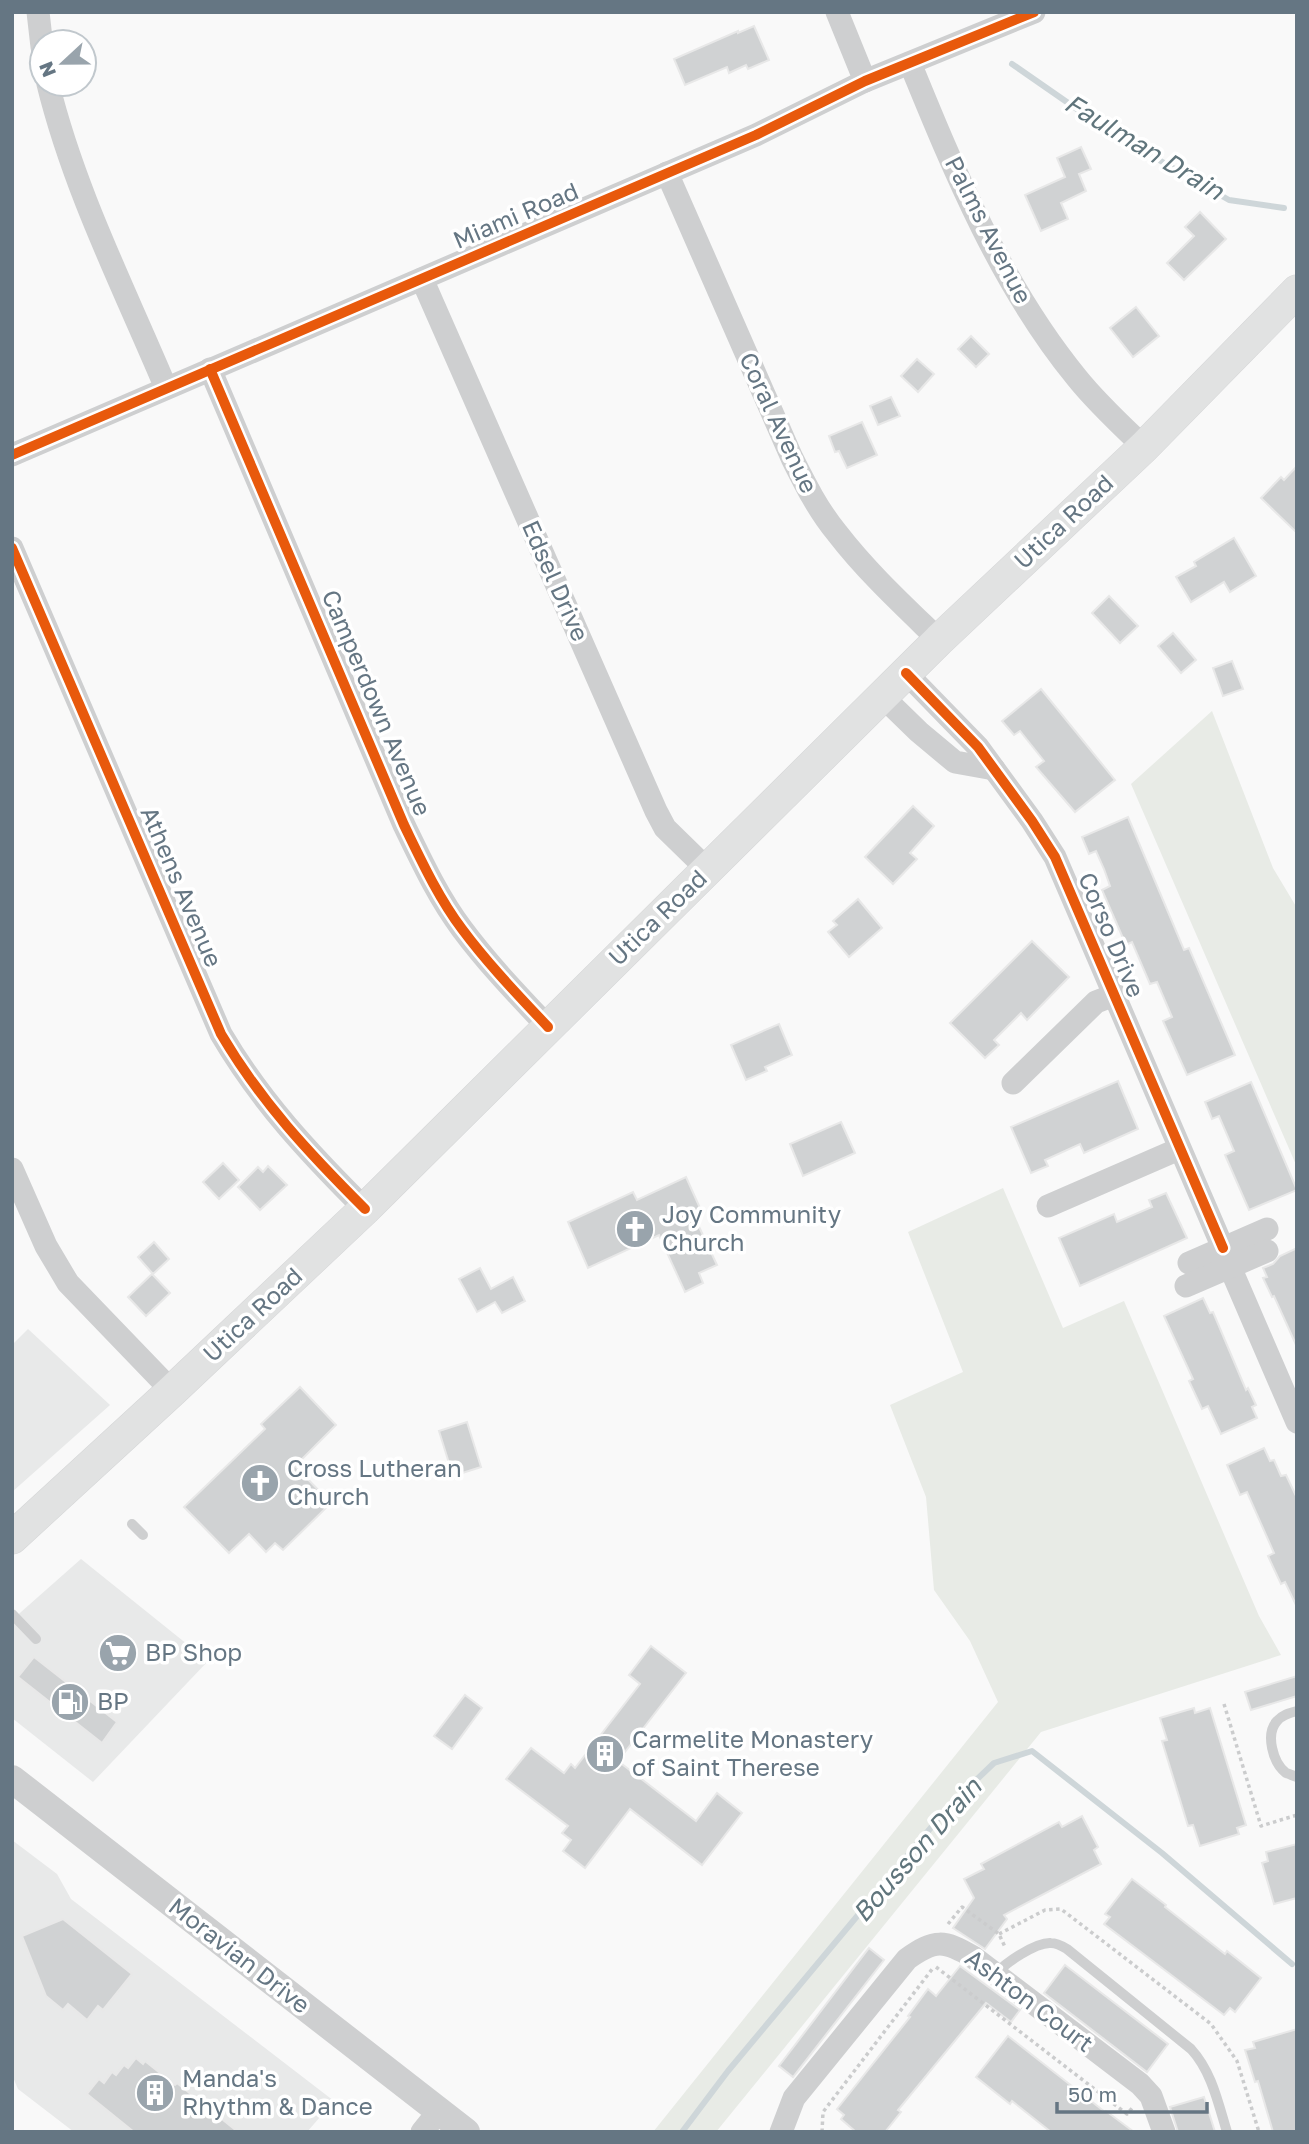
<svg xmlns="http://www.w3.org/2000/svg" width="1309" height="2144" font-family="'Golos Text',sans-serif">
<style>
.built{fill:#e8e9e9}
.green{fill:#e8ebe6}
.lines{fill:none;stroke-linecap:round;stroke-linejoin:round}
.stream{stroke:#ced6d9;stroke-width:6}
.building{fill:#d0d2d3;stroke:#e8e8e8;stroke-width:2}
.secondary-casing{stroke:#d5d6d7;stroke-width:33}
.path{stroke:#cbcccd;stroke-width:3.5;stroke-dasharray:3.5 3.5;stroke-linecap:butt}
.service{stroke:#cecfd0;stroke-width:10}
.minor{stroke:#cecfd0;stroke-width:23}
.tertiary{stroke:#cecfd0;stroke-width:28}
.secondary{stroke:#e1e2e2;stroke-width:32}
.cycleway-casing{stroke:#fff;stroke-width:15}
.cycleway{stroke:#e8590c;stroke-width:10}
.labels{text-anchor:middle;stroke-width:7;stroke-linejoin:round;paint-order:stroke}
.street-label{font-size:24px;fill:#657683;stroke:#fff}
.poi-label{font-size:24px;fill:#657683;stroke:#fff;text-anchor:start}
.water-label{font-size:26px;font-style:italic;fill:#60757c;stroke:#fff}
</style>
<rect width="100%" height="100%" fill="#f9f9f9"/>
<!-- built -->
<g class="built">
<path d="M 28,1329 L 110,1405 L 12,1492 L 12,1345 Z"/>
<path d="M 81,1559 L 208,1661 L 93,1782 L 12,1718 L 12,1620 Z"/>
<path d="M 12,1840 L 57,1874 L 71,1899 L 334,2101 L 307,2132 L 74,2132 L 18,2089 L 12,2075 Z"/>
</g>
<!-- green -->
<g class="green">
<path d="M 1212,711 L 1273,868 L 1297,908 L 1297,1167 L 1131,784 Z"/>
<path d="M 1003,1188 L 1063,1328 L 1124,1301 L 1259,1616 L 1281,1655 L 1041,1732 L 716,2132 L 653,2132 L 998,1702 L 970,1641 L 934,1590 L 926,1497 L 890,1405 L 963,1372 L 908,1232 Z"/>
</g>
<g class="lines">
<!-- stream -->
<g class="stream">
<path d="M 1012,64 L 1110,132 L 1229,200 L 1284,208"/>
<path d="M 682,2132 L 728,2071 L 949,1806 L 994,1763 L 1032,1751 L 1162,1853 L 1292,1964"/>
</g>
</g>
<!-- building -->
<g class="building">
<path d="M 754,26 L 769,60 L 748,69 L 746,65 L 729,73 L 727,67 L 685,85 L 674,59 L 738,31 L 738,33 Z"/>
<path d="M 1081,147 L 1091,169 L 1079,174 L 1086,191 L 1061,203 L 1068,219 L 1041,231 L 1025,195 L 1065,177 L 1057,158 Z"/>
<path d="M 1200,212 L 1226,239 L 1184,280 L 1167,263 L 1194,236 L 1185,227 Z"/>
<path d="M 1136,307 L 1159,336 L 1133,357 L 1110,328 Z"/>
<path d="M 971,336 L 989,354 L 976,367 L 958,349 Z"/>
<path d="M 917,359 L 934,374 L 918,392 L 901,376 Z"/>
<path d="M 891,397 L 900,416 L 878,425 L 870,406 Z"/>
<path d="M 862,422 L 877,455 L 847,468 L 839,451 L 835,452 L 829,436 Z"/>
<path d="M 1297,466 L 1297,533 L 1261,498 L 1281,477 L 1284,480 Z"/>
<path d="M 1234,538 L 1256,576 L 1230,592 L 1224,582 L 1191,602 L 1176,577 L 1196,566 L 1194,562 Z"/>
<path d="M 1109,596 L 1138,626 L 1120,643 L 1092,613 Z"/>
<path d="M 1173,633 L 1196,660 L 1181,673 L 1158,646 Z"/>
<path d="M 1232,661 L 1243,689 L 1223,696 L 1213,668 Z"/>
<path d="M 1041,689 L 1115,780 L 1075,812 L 1036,767 L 1044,761 L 1020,731 L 1014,735 L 1002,721 Z"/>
<path d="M 913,806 L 934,826 L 910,853 L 917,859 L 893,884 L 865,857 Z"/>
<path d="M 1128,817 L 1184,950 L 1189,948 L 1235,1055 L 1187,1075 L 1163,1021 L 1172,1017 L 1157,982 L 1150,984 L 1132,942 L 1126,945 L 1102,890 L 1110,886 L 1104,869 L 1096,851 L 1089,854 L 1082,837 Z"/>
<path d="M 858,899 L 882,928 L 849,957 L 828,932 L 837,925 L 833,921 Z"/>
<path d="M 1032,941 L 1069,977 L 1027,1020 L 1021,1013 L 994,1040 L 999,1045 L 985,1058 L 950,1023 Z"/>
<path d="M 779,1024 L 792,1055 L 765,1067 L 767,1071 L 746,1080 L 731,1045 Z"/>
<path d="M 1118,1081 L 1138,1129 L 1084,1153 L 1080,1144 L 1045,1160 L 1048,1166 L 1031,1173 L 1011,1127 Z"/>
<path d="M 1251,1082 L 1297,1190 L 1249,1210 L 1225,1155 L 1234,1151 L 1219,1116 L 1212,1119 L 1205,1102 Z"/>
<path d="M 841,1122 L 855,1153 L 803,1176 L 790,1144 Z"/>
<path d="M 223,1163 L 239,1180 L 219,1199 L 203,1182 Z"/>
<path d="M 268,1166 L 287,1185 L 260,1210 L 238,1187 L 258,1167 L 263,1172 Z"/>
<path d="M 686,1177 L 700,1208 L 693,1214 L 717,1265 L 699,1273 L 703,1283 L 685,1292 L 659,1235 L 588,1268 L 568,1222 L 633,1192 L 637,1200 Z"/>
<path d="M 1166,1193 L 1187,1238 L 1080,1286 L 1059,1238 L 1114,1214 L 1117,1222 L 1152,1207 L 1149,1200 Z"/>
<path d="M 154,1242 L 169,1259 L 153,1274 L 138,1257 Z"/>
<path d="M 1297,1248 L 1297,1347 L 1274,1296 L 1272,1297 L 1263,1278 L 1267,1277 L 1263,1268 L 1273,1264 L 1280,1256 Z"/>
<path d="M 480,1268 L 491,1289 L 513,1277 L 525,1301 L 502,1313 L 495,1302 L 477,1312 L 459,1279 Z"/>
<path d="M 152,1274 L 170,1293 L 146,1316 L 128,1297 Z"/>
<path d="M 1203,1298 L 1210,1313 L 1213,1312 L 1246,1390 L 1248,1388 L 1256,1405 L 1252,1407 L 1257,1418 L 1221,1434 L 1208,1406 L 1202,1409 L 1189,1381 L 1193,1379 L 1164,1316 Z"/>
<path d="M 300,1387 L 336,1425 L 295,1466 L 331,1503 L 283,1550 L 275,1543 L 266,1552 L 249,1534 L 229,1553 L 184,1507 L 265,1429 L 261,1424 Z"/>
<path d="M 467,1422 L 481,1467 L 453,1476 L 439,1431 Z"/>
<path d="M 1264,1448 L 1270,1461 L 1274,1460 L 1281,1476 L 1286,1475 L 1297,1498 L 1297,1607 L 1285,1582 L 1281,1584 L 1268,1556 L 1274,1553 L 1247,1492 L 1240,1495 L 1227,1465 Z"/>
<path d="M 651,1646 L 686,1673 L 618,1761 L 696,1821 L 717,1793 L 742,1813 L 702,1865 L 630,1809 L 585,1868 L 563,1851 L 571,1840 L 562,1833 L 568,1826 L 506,1779 L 531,1748 L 564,1773 L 571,1764 L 575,1768 L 640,1684 L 629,1675 Z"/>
<path d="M 34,1657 L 117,1722 L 102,1743 L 18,1677 Z"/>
<path d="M 1297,1676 L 1297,1696 L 1251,1710 L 1245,1692 Z"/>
<path d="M 465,1695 L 482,1708 L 452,1749 L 434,1736 Z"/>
<path d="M 1194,1708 L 1195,1713 L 1210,1708 L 1246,1825 L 1237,1828 L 1239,1834 L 1200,1846 L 1193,1825 L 1188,1826 L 1162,1741 L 1167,1740 L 1160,1718 Z"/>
<path d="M 1082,1816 L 1098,1847 L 1094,1850 L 1101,1864 L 1004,1915 L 1007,1919 L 985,1949 L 953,1928 L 974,1898 L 964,1879 L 984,1869 L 981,1864 L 1059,1822 L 1062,1827 Z"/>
<path d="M 1297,1844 L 1297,1898 L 1274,1904 L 1262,1863 L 1268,1861 L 1266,1852 Z"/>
<path d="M 1132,1879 L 1166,1905 L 1165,1907 L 1225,1954 L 1227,1951 L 1261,1978 L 1235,2012 L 1230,2008 L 1224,2015 L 1104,1924 L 1110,1917 L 1105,1914 Z"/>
<path d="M 63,1919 L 132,1974 L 103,2010 L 98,2006 L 87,2020 L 68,2004 L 63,2010 L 46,1996 L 22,1936 Z"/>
<path d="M 869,1948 L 884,1960 L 793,2077 L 779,2066 Z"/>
<path d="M 1065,1965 L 1168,2044 L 1147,2072 L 1044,1993 Z"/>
<path d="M 960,1966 L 1020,2010 L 1011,2022 L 986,2003 L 898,2110 L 901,2112 L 885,2132 L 856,2132 L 841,2119 L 844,2115 L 837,2109 L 910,2017 L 908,2016 L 928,1989 L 936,1996 Z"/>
<path d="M 1297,2029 L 1297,2132 L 1273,2132 L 1258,2081 L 1255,2082 L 1245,2050 L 1255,2048 L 1253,2042 Z"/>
<path d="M 1008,2036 L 1105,2112 L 1106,2111 L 1134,2132 L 1051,2132 L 1012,2101 L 1010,2104 L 976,2077 Z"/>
<path d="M 136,2058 L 143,2064 L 145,2061 L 175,2085 L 177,2083 L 238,2132 L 134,2132 L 87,2094 L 99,2079 L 104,2083 L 112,2072 L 116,2075 L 124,2065 L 128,2068 Z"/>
<path d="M 1204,2097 L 1215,2132 L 1178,2132 L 1170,2107 Z"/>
</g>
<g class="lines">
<!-- secondary casing -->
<g class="secondary-casing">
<path id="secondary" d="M 12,1538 L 172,1391 L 365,1209 L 939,640 L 1144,447 L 1297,291"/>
</g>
<!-- path -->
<g class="path">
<path d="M 1224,1704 L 1261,1826 L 1297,1815"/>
<path d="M 948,1924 L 962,1907 L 999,1934 L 1005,1947"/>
<path d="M 999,1934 L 1045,1910 L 1061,1909 L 1211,2024 L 1237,2061 L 1259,2132"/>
<path d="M 936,1967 L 1127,2114 L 1134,2106"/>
<path d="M 822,2132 L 823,2112 L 933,1968"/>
</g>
<!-- service -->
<g class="service">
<path d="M 132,1524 L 143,1535"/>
<path d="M 12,1614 L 36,1639"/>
<path d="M 1297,1711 C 1289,1713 1282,1715 1277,1721 C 1265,1734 1273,1763 1286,1773 C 1287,1773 1296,1777 1297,1777"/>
<path d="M 996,1974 C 1005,1963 1036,1942 1051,1943 C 1057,1943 1062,1946 1067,1949 L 1191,2049 C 1212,2072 1218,2103 1227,2132"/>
</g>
<!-- minor -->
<g class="minor">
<path d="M 38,12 L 42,47"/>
<path d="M 837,12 L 865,81"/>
<path d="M 910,63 C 955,173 1001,285 1077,378 C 1097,403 1121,425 1144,447"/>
<path d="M 48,84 C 74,190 124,288 166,388"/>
<path d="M 667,173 L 792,458 C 805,484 818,510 837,533 C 867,572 904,606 939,640"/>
<path d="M 422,279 L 656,811 L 665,828 L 708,870"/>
<path d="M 210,369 L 404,825 C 421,860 438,897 462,929 C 488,964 518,995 548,1027"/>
<path d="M 12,455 L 756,135 L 865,81 L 1034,12"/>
<path d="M 12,548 L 221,1034 C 261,1102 309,1153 365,1209"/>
<path d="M 906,673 L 978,747 L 1032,821 L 1055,857 L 1223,1248"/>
<path d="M 882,696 L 919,732 L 955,762 L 994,769"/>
<path d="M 1013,1083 L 1096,1002 L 1114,995"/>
<path d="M 12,1169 L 46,1246 L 68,1283 L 172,1391"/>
<path d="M 1048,1206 L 1179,1149"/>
<path d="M 1189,1263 L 1267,1229"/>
<path d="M 1230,1267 L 1297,1422"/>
<path d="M 1186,1286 L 1267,1251"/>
<path d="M 422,2132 L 439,2111"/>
<path d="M 781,2132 L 794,2098 L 907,1959 C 935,1939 944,1940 973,1957 L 1140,2084 L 1151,2096 L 1164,2132"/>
</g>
<!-- tertiary -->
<path class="tertiary" d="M 12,1779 L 466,2132"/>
<!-- secondary -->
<use href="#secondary" class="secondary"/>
<!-- cycleway casing -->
<g class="cycleway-casing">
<g id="cycleway">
<path d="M 210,369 L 404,825 C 421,860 438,897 462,929 C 488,964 518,995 548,1027"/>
<path d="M 12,455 L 756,135 L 865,81 L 1034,12"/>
<path d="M 12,548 L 221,1034 C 261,1102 309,1153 365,1209"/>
<path d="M 906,673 L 978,747 L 1032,821 L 1055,857 L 1223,1248"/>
</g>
</g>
<!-- cycleway -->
<use href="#cycleway" class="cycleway"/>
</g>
<!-- icons -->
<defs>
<g id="church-disc" transform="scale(2.0125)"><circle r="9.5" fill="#99a4ac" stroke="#fff"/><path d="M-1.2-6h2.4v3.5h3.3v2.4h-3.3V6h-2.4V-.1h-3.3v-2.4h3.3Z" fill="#fff"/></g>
<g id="supermarket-disc" transform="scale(2.0125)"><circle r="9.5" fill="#99a4ac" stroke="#fff"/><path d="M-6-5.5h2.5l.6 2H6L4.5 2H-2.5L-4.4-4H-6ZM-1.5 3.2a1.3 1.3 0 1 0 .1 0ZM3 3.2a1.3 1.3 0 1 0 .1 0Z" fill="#fff"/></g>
<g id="fuel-disc" transform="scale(2.0125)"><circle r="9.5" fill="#99a4ac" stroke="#fff"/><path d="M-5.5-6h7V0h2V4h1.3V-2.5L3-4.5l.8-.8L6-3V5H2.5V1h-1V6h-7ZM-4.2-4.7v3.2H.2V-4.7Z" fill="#fff"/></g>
<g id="building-disc" transform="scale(2.0125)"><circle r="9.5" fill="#99a4ac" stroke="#fff"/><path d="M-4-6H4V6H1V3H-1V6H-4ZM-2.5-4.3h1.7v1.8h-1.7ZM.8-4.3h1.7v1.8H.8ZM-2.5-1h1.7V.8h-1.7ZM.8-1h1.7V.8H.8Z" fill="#fff"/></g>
</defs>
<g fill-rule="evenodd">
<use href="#church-disc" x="635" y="1229"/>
<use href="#church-disc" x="260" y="1483"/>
<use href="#supermarket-disc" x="118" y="1653"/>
<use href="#fuel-disc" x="70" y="1702"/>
<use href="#building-disc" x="605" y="1754"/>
<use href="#building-disc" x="155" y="2093"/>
</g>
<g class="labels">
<!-- street labels -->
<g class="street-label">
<text transform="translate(516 216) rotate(-23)" y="8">Miami Road</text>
<text transform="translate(988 230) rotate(63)" y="8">Palms Avenue</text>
<text transform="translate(778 423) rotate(65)" y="8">Coral Avenue</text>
<text transform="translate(1064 522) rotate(-43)" y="8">Utica Road</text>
<text transform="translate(555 581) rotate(66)" y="8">Edsel Drive</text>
<text transform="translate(376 703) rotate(67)" y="8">Camperdown Avenue</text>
<text transform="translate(181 887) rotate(67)" y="8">Athens Avenue</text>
<text transform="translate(658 918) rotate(-44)" y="8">Utica Road</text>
<text transform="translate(1111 935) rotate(67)" y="8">Corso Drive</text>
<text transform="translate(253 1315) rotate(-43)" y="8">Utica Road</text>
<text transform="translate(239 1956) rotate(38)" y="8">Moravian Drive</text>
<text transform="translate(1029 2001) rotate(37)" y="8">Ashton Court</text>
</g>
<!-- poi labels -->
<g class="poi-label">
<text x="662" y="1223">Joy Community<tspan x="662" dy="28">Church</tspan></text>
<text x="287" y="1477">Cross Lutheran<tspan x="287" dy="28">Church</tspan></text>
<text x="145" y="1661">BP Shop</text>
<text x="97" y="1710">BP</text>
<text x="632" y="1748">Carmelite Monastery<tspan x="632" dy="28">of Saint Therese</tspan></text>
<text x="182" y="2087">Manda's<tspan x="182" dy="28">Rhythm &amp; Dance</tspan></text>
</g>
<!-- water labels -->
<g class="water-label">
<text transform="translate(1144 147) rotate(31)" y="9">Faulman Drain</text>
<text transform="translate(917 1850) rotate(-49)" y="9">Bousson Drain</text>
</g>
</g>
<!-- border -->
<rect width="1309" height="2144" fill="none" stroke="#657683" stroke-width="28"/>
<!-- north arrow -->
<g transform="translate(63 63) rotate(248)"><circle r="33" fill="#ffffff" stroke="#c1c8cd" stroke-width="2"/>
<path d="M0-5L12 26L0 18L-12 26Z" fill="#99a4ac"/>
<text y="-10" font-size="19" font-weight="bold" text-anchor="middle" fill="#657683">N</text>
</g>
<!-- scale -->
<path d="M1057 2102v10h150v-10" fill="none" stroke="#657683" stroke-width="3.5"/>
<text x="1068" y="2102" font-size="21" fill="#657683" stroke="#ffffff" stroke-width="5" paint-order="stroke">50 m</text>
</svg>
